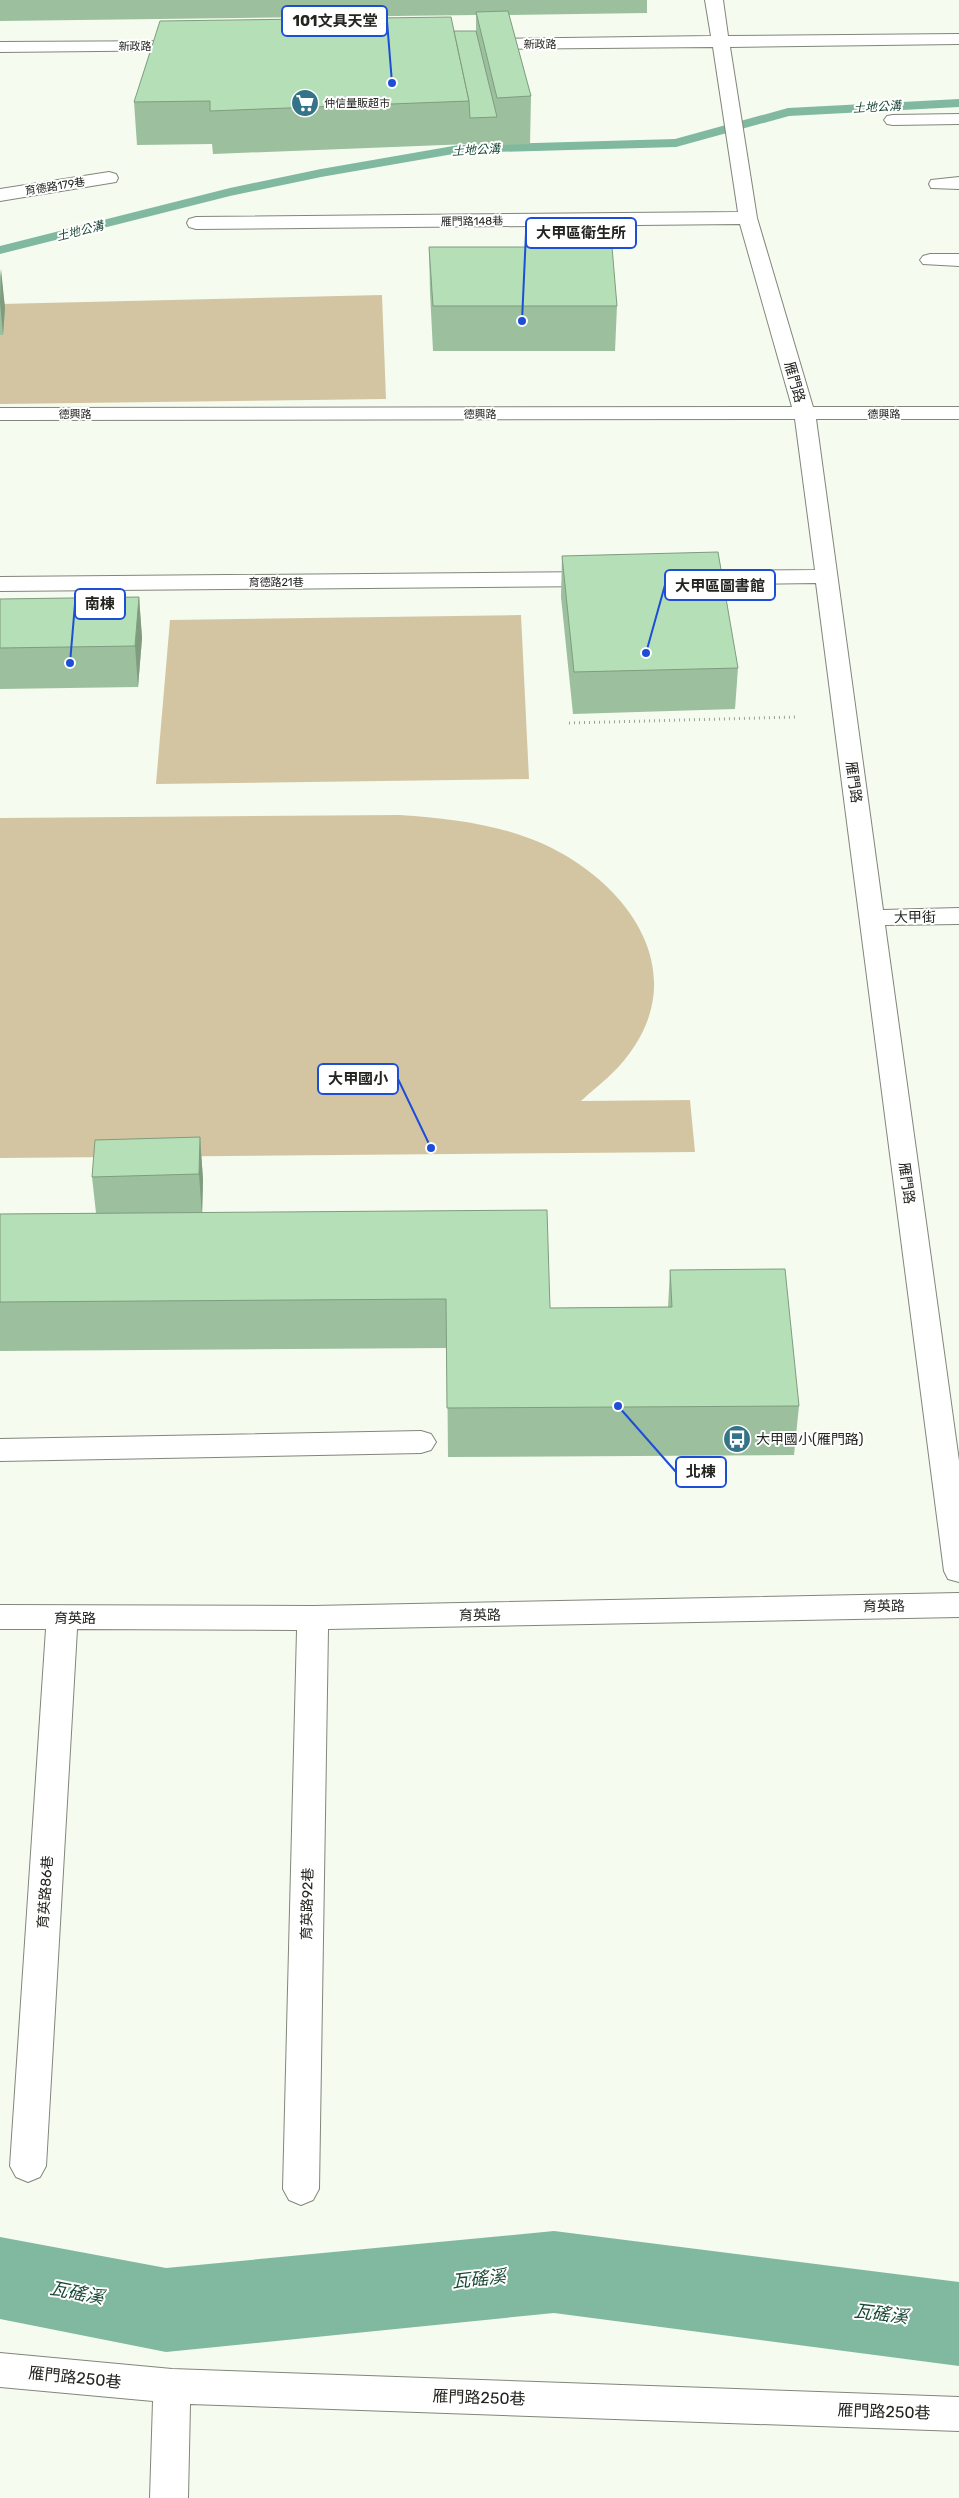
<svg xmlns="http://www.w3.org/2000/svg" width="959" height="2498" font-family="Rubik,'Noto Sans TC',sans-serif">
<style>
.green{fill:#d4c5a2}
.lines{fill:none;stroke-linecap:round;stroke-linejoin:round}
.stream{fill:#80b9a0;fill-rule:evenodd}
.canal{fill:#80b9a0;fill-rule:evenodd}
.minor-casing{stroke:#81867a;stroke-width:2}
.path{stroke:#9ca197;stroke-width:3;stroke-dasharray:1 4;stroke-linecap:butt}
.minor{fill:#fff;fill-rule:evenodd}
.wall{fill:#9cc09d}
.shaded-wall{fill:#7f9c7f}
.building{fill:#b5dfb6;stroke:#7f9c7f}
.labels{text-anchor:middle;stroke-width:4;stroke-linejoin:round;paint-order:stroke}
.far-street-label{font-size:11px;fill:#232520;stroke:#fff}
.far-poi-label{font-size:11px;fill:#232520;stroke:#fff;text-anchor:start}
.far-water-label{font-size:12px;font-style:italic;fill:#1a4937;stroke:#fff}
.street-label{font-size:14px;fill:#232520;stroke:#fff}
.poi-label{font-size:14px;fill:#232520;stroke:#fff;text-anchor:start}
.near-street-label{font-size:16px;fill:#232520;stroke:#fff}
.near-water-label{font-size:18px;font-style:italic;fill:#1a4937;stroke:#fff}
.leader{fill:none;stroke:#1d4ed8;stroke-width:2}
.callout-dot{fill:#1d4ed8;stroke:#fff;stroke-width:2}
.callout{fill:#fff;stroke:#1d4ed8;stroke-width:2}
.callout-label{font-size:15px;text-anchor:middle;font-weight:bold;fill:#232520}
</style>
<rect width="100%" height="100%" fill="#f5fbee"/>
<!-- green -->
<g class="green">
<path d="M 382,295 L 386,399 L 0,404 L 0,304 Z"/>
<path d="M 521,615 L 529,779 L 156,784 L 170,620 Z"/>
<path d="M 400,815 C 441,818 481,822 520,835 C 610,864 699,960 629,1054 C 614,1075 599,1084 581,1101 L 690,1100 L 695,1152 L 0,1158 L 0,818 Z"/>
</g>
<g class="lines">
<!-- stream -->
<path class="stream" d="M 959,99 L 959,107 L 789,116 L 676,147 L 459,153 L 321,177 L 230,196 L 0,254 L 0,246 L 230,188 L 321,169 L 459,145 L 675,139 L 788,108 Z"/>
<!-- canal -->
<path class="canal" d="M 554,2231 L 959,2282 L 959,2366 L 554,2313 L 166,2352 L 0,2319 L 0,2237 L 166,2268 Z"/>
<!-- minor casing -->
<g class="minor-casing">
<g id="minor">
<path d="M 705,0 L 723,0 L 728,36 L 959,34 L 959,44 L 730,47 L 757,218 L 813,407 L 959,407 L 959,419 L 816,419 L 883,910 L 959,908 L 959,924 L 885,925 L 959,1461 L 959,1582 L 948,1579 L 944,1571 L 816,583 L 686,585 L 678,583 L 675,578 L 678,573 L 686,571 L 815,570 L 795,419 L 0,420 L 0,408 L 792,407 L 740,224 L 196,229 L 189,227 L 187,223 L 189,219 L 196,217 L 738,212 L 713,47 L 481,49 L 475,48 L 472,44 L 475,40 L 481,39 L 711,36 Z"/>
<path d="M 190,41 L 196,42 L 199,46 L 196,50 L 0,52 L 0,42 Z"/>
<path d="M 959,114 L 959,124 L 893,125 L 887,124 L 884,120 L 887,116 L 893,115 Z"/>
<path d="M 109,172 L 116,174 L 118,178 L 116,182 L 0,201 L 0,189 Z"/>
<path d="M 959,177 L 959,189 L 931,188 L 929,184 L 931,180 Z"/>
<path d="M 930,254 L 959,254 L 959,266 L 923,264 L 920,260 L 923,256 Z"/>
<path d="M 598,572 L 606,574 L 609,579 L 606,584 L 598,586 L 0,591 L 0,577 Z"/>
<path d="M 421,1431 L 431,1434 L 436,1442 L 431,1450 L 421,1453 L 0,1461 L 0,1439 Z"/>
<path d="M 959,1593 L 959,1617 L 328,1629 L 319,2189 L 313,2200 L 301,2205 L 289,2200 L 283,2189 L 297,1630 L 77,1629 L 46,2166 L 40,2177 L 28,2182 L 16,2177 L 10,2166 L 46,1629 L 0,1629 L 0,1605 L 313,1606 Z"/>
<path d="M 0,2353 L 172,2369 L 959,2397 L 959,2431 L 190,2404 L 188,2498 L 150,2498 L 153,2401 L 0,2387 Z"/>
</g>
</g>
<!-- path -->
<path class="path" d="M 569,723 L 797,717"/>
<!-- minor -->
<use href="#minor" class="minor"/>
</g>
<!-- wall -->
<g class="wall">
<path d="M 0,0 L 647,0 L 647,13 L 509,15 L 531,96 L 530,144 L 470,146 L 469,144 L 213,154 L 212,144 L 137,145 L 134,102 L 454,31 L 476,31 L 476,15 L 0,21 Z"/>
<path d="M 429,247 L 617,306 L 615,351 L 433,351 L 430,292 Z"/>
<path d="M 0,269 L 5,308 L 3,335 L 0,335 Z"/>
<path d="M 562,556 L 738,668 L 735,709 L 573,714 L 561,597 Z"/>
<path d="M 139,597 L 142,638 L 138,687 L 0,689 L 0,599 Z"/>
<path d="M 200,1137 L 203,1180 L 202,1212 L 550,1308 L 668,1307 L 670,1270 L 799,1406 L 794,1455 L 448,1457 L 447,1348 L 0,1351 L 0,1214 L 96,1213 L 92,1177 Z"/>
</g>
<!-- shaded-wall -->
<g class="shaded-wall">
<path d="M 1,269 L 5,308 L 3,335 L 0,303 Z"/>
<path d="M 139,597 L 142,638 L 138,687 L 135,646 Z"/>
<path d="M 200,1137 L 203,1180 L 202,1217 L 199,1174 Z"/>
</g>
<!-- building -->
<g class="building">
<path d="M 508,11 L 531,96 L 497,98 L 476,12 Z"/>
<path d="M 451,17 L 469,101 L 210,111 L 210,101 L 134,102 L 160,21 Z"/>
<path d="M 454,31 L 476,31 L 497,117 L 470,118 L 469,101 Z"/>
<path d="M 429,247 L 612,247 L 617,306 L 433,306 Z"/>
<path d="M 718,552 L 738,668 L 574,672 L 562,556 Z"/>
<path d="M 139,597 L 135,646 L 0,648 L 0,599 Z"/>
<path d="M 200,1137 L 199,1174 L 92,1177 L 95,1140 Z"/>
<path d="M 547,1210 L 550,1308 L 672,1307 L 670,1270 L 785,1269 L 799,1406 L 447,1408 L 446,1299 L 0,1302 L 0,1214 Z"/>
</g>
<!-- icons -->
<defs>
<g id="supermarket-disc" transform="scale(1.4375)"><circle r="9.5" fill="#347388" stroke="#fff"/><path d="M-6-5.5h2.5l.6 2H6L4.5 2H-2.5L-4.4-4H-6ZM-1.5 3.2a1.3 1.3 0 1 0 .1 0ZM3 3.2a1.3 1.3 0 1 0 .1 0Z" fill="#fff"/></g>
<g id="bus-disc" transform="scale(1.4375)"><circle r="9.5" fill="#347388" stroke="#fff"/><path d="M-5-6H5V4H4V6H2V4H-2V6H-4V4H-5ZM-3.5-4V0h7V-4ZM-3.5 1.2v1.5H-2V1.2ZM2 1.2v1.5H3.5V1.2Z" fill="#fff"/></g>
</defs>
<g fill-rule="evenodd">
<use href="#supermarket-disc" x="305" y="103"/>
<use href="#bus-disc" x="737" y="1439"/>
</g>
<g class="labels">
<!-- far-street labels -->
<g class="far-street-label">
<text x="540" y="48">新政路</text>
<text x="135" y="50">新政路</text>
<text transform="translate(55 186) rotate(-9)" y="4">育德路179巷</text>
<text transform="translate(472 221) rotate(-1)" y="4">雁門路148巷</text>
<text x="75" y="418">德興路</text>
<text x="480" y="418">德興路</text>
<text transform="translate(884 414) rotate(-1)" y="4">德興路</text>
<text x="276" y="586">育德路21巷</text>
</g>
<!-- far-poi labels -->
<g class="far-poi-label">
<text x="324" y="107">仲信量販超市</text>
</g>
<!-- far-water labels -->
<g class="far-water-label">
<text transform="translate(877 107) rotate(-3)" y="4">土地公溝</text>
<text transform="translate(476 150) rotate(-3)" y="4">土地公溝</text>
<text transform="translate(80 231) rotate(-14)" y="4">土地公溝</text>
</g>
<!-- street labels -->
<g class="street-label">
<text transform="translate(795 382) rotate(74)" y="5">雁門路</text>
<text transform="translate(854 782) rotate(82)" y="5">雁門路</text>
<text transform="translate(915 917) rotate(-1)" y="5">大甲街</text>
<text transform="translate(907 1183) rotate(82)" y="5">雁門路</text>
<text transform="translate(884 1606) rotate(-1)" y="5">育英路</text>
<text transform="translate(480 1615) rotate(-1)" y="5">育英路</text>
<text x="75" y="1623">育英路</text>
<text transform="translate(45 1892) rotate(-86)" y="5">育英路86巷</text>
<text transform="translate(307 1904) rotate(-89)" y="5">育英路92巷</text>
</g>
<!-- poi labels -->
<g class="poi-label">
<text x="756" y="1444">大甲國小(雁門路)</text>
</g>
<!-- near-street labels -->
<g class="near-street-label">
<text transform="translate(75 2377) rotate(6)" y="6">雁門路250巷</text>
<text transform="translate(479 2397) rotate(2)" y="6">雁門路250巷</text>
<text transform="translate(884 2411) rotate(2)" y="6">雁門路250巷</text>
</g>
<!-- near-water labels -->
<g class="near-water-label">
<text transform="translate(479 2279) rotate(-6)" y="6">瓦磘溪</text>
<text transform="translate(77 2293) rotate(11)" y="6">瓦磘溪</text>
<text transform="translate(881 2314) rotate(7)" y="6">瓦磘溪</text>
</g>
</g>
<!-- callouts -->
<path class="leader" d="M392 83L387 21M522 321L526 233M646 653L665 585M70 663L75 604M431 1148L398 1079M618 1406L676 1472"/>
<g class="callout-dot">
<circle cx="392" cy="83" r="5"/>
<circle cx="522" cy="321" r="5"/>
<circle cx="646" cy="653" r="5"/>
<circle cx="70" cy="663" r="5"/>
<circle cx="431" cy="1148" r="5"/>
<circle cx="618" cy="1406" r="5"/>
</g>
<g class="callout">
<rect x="282" y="6" width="105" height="30" rx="5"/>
<rect x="526" y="218" width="110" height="30" rx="5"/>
<rect x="665" y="570" width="110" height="30" rx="5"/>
<rect x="75" y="589" width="50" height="30" rx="5"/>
<rect x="318" y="1064" width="80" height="30" rx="5"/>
<rect x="676" y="1457" width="50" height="30" rx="5"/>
</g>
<g class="callout-label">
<text x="335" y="26">101文具天堂</text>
<text x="581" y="238">大甲區衛生所</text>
<text x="720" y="591">大甲區圖書館</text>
<text x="100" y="609">南棟</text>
<text x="358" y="1084">大甲國小</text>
<text x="701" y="1477">北棟</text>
</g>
</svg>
